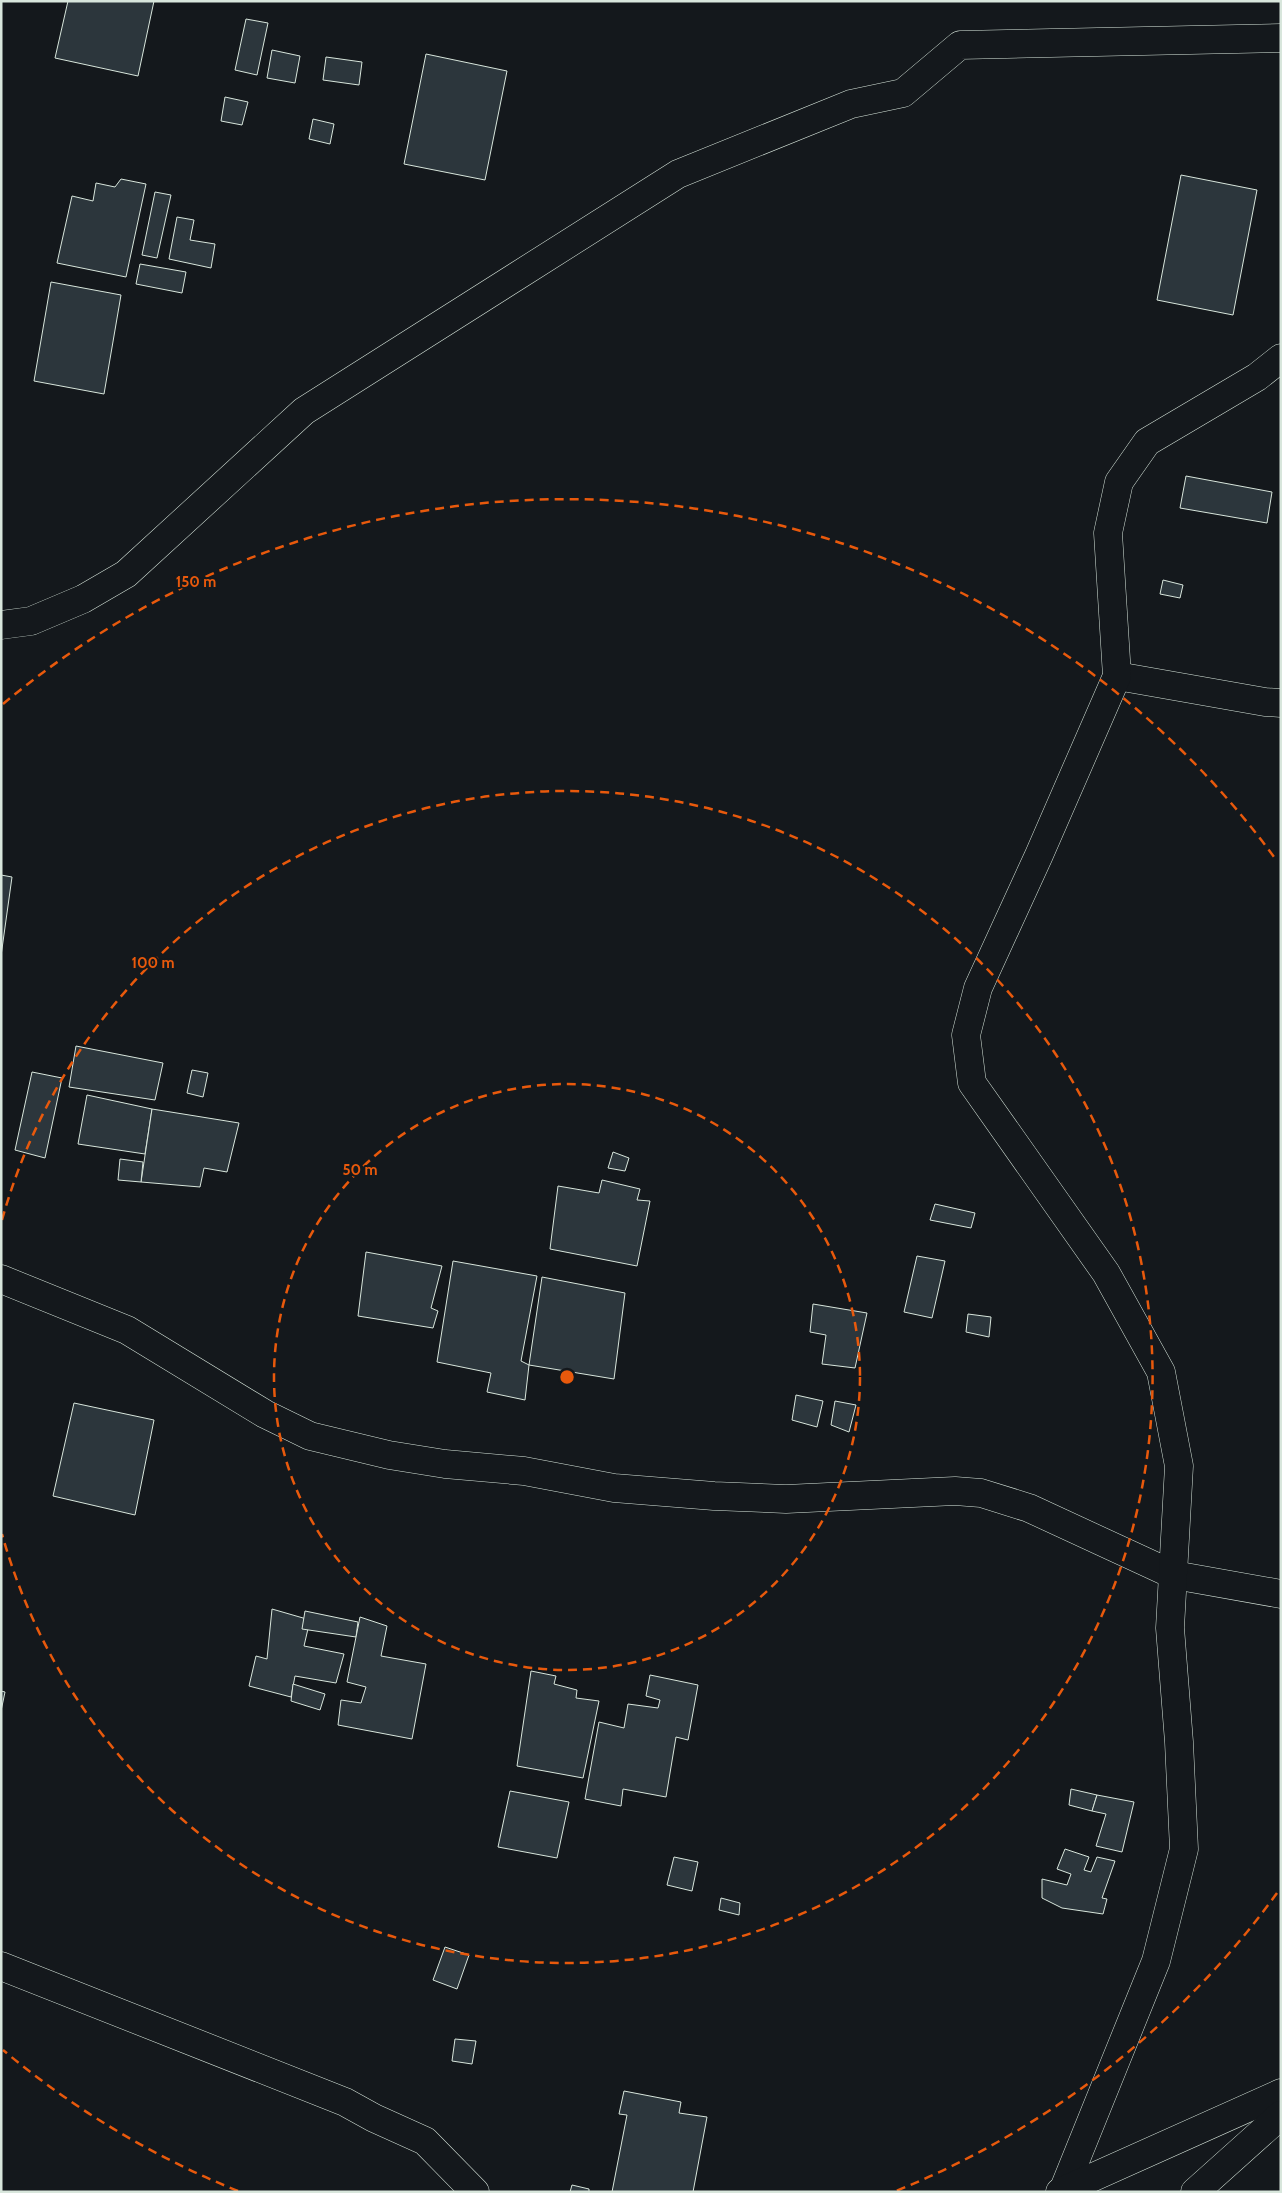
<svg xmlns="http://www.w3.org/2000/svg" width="1282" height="2193" font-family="Cabin,sans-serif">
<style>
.building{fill:#2c363c;stroke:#d8e6dc}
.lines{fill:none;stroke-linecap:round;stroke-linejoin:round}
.minor-casing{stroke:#d8e6dc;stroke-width:29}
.minor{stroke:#14181c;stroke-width:28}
.ring{fill:none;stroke:#e8590c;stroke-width:2.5;stroke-dasharray:9 6}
.centre{fill:#e8590c;stroke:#14181c;stroke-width:2.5}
.ring-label{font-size:15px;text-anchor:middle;font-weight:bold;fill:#e8590c;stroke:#14181c;stroke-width:4;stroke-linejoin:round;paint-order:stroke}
</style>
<rect width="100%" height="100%" fill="#14181c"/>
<!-- building -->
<g class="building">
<path d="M 68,1 L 154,1 L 138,76 L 55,58 Z"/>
<path d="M 246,19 L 268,23 L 257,75 L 235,70 Z"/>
<path d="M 272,50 L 300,56 L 295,83 L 267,78 Z"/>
<path d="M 426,54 L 507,71 L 485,180 L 404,164 Z"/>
<path d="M 326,57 L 362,62 L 359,85 L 323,80 Z"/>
<path d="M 225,97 L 248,102 L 242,125 L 221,121 Z"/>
<path d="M 313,119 L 334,124 L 330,144 L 309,139 Z"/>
<path d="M 1181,175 L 1257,190 L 1233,315 L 1157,300 Z"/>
<path d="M 121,179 L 146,184 L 126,277 L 57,263 L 72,196 L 93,201 L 96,183 L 115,187 Z"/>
<path d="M 155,192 L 171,195 L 157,258 L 142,255 Z"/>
<path d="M 177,217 L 194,220 L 190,240 L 215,244 L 211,268 L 169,259 Z"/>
<path d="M 140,264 L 186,272 L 182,293 L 136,284 Z"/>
<path d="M 51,282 L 121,295 L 104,394 L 34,381 Z"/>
<path d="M 1186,476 L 1272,492 L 1267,523 L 1180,508 Z"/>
<path d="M 1163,580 L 1183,585 L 1180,598 L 1160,594 Z"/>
<path d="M 1,875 L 12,877 L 1,956 Z"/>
<path d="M 76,1046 L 163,1063 L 155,1100 L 69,1087 Z"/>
<path d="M 192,1070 L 208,1073 L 203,1097 L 187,1093 Z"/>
<path d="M 32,1072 L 62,1078 L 45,1158 L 15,1150 Z"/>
<path d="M 87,1095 L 152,1109 L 145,1154 L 78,1144 Z"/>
<path d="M 152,1109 L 239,1123 L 227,1172 L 204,1168 L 200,1187 L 141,1182 Z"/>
<path d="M 613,1152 L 629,1158 L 625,1171 L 608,1168 Z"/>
<path d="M 120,1159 L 143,1162 L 141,1182 L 118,1180 Z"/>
<path d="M 602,1180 L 640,1189 L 637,1200 L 650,1201 L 637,1266 L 550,1249 L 558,1186 L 599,1193 Z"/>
<path d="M 935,1204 L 975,1213 L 971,1228 L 930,1220 Z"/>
<path d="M 366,1252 L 442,1266 L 431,1308 L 438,1311 L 433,1328 L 358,1316 Z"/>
<path d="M 917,1256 L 945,1261 L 932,1318 L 904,1312 Z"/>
<path d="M 453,1261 L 537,1276 L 521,1361 L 529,1365 L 525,1400 L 487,1392 L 491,1373 L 437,1362 Z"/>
<path d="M 542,1277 L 625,1293 L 614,1379 L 529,1365 Z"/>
<path d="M 813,1304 L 867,1313 L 855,1368 L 822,1364 L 826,1335 L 810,1332 Z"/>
<path d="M 968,1314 L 991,1317 L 989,1337 L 966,1332 Z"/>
<path d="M 796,1395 L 823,1401 L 817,1427 L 792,1420 Z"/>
<path d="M 835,1401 L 856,1405 L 849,1432 L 831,1425 Z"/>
<path d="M 74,1403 L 154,1420 L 135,1515 L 53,1496 Z"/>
<path d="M 272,1609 L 310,1620 L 304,1646 L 344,1654 L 336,1683 L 295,1676 L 291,1697 L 249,1686 L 256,1656 L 267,1659 Z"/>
<path d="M 305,1611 L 358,1622 L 356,1637 L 302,1629 Z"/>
<path d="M 360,1617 L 387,1626 L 381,1656 L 426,1664 L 412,1739 L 338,1725 L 341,1700 L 361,1703 L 366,1687 L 347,1682 Z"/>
<path d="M 531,1671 L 556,1676 L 554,1684 L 577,1690 L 576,1698 L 599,1701 L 583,1778 L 517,1766 Z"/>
<path d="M 650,1675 L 698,1685 L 688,1740 L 676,1737 L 666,1797 L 623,1789 L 621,1806 L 585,1799 L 599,1722 L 624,1728 L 628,1704 L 658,1708 L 660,1700 L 646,1696 Z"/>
<path d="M 293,1684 L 325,1694 L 320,1710 L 291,1701 Z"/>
<path d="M 1,1691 L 5,1692 L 1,1711 Z"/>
<path d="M 1071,1789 L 1097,1795 L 1092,1811 L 1069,1805 Z"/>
<path d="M 510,1791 L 569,1802 L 557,1858 L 498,1847 Z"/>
<path d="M 1097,1795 L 1134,1802 L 1122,1852 L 1096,1846 L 1106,1814 L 1092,1811 Z"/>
<path d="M 1065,1849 L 1089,1857 L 1084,1870 L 1091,1872 L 1097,1857 L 1115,1861 L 1102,1898 L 1107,1899 L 1103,1914 L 1062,1908 L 1042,1898 L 1042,1879 L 1067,1885 L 1071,1874 L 1057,1869 Z"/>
<path d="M 674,1857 L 698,1862 L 692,1891 L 667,1885 Z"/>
<path d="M 721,1898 L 740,1903 L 739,1915 L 719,1910 Z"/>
<path d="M 445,1947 L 469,1955 L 457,1989 L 433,1980 Z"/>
<path d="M 455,2039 L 476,2041 L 472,2064 L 452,2061 Z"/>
<path d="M 624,2091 L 681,2102 L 679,2113 L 707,2117 L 693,2192 L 612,2192 L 627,2115 L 619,2114 Z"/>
<path d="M 572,2185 L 589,2189 L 589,2192 L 570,2192 Z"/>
</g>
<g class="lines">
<!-- minor casing -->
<g class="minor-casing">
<g id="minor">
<path d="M 1,625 L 31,621 L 83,599 L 126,574 L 304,411 L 678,174 L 851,104 L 903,93 L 960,45 L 1281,38"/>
<path d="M 1117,676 L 1265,702 L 1281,703"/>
<path d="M 1,1279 L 127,1330 L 265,1414 L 310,1436 L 389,1455 L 445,1464 L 524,1471 L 614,1488 L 714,1496 L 786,1499 L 955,1491 L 981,1493 L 1029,1508 L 1174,1575 L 1281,1594"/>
<path d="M 1,1966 L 345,2102 L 374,2118 L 425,2141 L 475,2192"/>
<path d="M 1063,2191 L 1156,1961 L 1184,1849 L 1179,1742 L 1170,1628 L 1179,1466 L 1161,1372 L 1106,1273 L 972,1083 L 966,1035 L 978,988 L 1039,855 L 1117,676 L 1108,533 L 1119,482 L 1147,442 L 1257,377 L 1281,358"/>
<path d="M 1060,2192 L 1281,2093"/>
<path d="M 1195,2192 L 1281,2115"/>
</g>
</g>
<!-- minor -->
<use href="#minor" class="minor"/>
</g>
<!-- distance rings -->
<g class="ring">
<circle cx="567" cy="1377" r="293"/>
<path d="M2 1220A586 586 0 1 1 2 1534"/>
<path d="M1277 1893A878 878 0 0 1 896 2191M238 2191A878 878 0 0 1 3 2050M3 704A878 878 0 0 1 1277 861"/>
</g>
<circle cx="567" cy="1377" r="8" class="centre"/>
<g class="ring-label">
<text x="196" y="587">150 m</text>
<text x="153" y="968">100 m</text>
<text x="360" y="1175">50 m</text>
</g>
<!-- border -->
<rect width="1282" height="2193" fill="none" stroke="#d8e6dc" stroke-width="5"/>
</svg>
